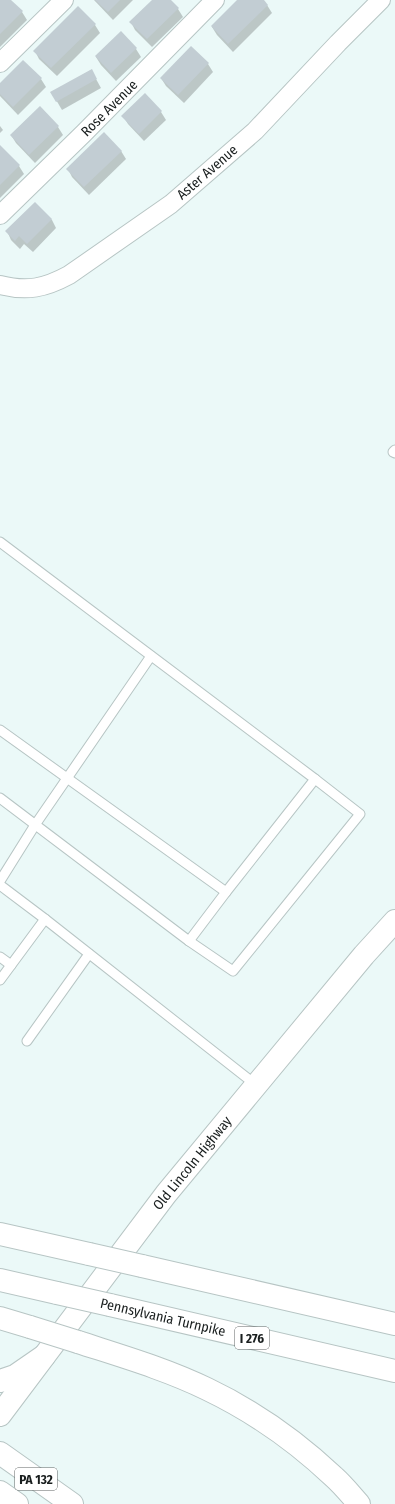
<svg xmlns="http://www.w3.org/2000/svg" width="395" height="1504" font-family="'Fira Sans Condensed',sans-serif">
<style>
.shadow{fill:#0003}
.building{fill:#c2cdd3}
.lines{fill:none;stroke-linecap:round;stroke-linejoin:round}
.lane-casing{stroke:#b7c5c4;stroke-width:11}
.street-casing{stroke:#b7c5c4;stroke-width:20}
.secondary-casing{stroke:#b7c5c4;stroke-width:24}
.primary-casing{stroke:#b7c5c4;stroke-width:24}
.highway-casing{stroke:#b7c5c4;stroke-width:24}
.lane{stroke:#fff;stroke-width:9}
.street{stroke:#fff;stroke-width:18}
.secondary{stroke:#fff;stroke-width:22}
.primary{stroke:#fff;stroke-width:22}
.highway{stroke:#fff;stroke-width:22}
.highway-bridge-casing{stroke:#b7c5c4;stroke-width:24;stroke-linecap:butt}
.highway-bridge{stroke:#fff;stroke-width:22}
.labels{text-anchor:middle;stroke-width:3;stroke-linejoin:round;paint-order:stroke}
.shield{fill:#fff;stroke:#5e6262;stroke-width:1}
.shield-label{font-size:13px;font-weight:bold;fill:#191e1e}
.street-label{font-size:14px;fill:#191e1e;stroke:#fff}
</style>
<rect width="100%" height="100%" fill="#ebf9f8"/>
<!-- shadow -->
<g class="shadow">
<path d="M 0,0 L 10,0 L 22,12 L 27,20 L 0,47 Z"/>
<path d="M 94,0 L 133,0 L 113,20 Z"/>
<path d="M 153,0 L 169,0 L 178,9 L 183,17 L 152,47 L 135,30 L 131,22 Z"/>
<path d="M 239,0 L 262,0 L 267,5 L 272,13 L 233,52 L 217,35 L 212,27 Z"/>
<path d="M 78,7 L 95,25 L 100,33 L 57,76 L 39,59 L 35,51 Z"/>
<path d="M 121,32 L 136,49 L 141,57 L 116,81 L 101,65 L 96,57 Z"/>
<path d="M 191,47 L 208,64 L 213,72 L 184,103 L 166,86 L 161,78 Z"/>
<path d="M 91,70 L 101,88 L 62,110 L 52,93 Z"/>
<path d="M 41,79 L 46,87 L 18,115 L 0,96 L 0,85 Z"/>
<path d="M 144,95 L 161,112 L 166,120 L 144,141 L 128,124 L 123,116 Z"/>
<path d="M 40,107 L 58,127 L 63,135 L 35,163 L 16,143 L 11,135 Z"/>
<path d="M 0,126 L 3,130 L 0,133 Z"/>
<path d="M 0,147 L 19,166 L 24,174 L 0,198 Z"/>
<path d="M 121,151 L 126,159 L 89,195 L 72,177 L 68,169 Z"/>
<path d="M 35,203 L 52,220 L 56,228 L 33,252 L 24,244 L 20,249 L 11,240 L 7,231 Z"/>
</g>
<!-- building -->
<g class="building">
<path d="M 0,0 L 11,0 L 23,11 L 0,34 Z"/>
<path d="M 95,0 L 120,0 L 108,12 Z"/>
<path d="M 152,0 L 171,0 L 179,8 L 147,39 L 129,22 Z"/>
<path d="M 237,0 L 264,0 L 268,5 L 228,44 L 211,26 Z"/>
<path d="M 78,6 L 96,24 L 51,68 L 33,51 Z"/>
<path d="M 121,31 L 137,48 L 111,73 L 95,56 Z"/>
<path d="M 191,46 L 209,63 L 178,95 L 160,78 Z"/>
<path d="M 23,60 L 42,78 L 13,107 L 0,94 L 0,83 Z"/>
<path d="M 92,69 L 97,79 L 56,102 L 50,92 Z"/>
<path d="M 145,93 L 162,111 L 139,134 L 121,116 Z"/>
<path d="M 40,106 L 59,126 L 29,155 L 10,135 Z"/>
<path d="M 104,132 L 122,151 L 84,187 L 66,169 Z"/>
<path d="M 0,145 L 20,165 L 0,185 Z"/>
<path d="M 35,202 L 52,219 L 27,244 L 19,236 L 15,241 L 5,231 Z"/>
</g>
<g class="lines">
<!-- lane casing -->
<g class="lane-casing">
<g id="lane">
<path d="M 395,450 L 393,452 L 395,453"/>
<path d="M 0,542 L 315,779 L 226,892"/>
<path d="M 0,730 L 226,892 L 189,941 L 0,798"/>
<path d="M 0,881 L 35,825 L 151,656"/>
<path d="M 0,885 L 45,919 L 256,1085"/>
<path d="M 189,941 L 233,971 L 360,814 L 315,779"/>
<path d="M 0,957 L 11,965"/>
<path d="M 0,980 L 45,919"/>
<path d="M 27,1041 L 89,954"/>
</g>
</g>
<!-- street casing -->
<g class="street-casing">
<g id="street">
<path d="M 0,63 L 64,0"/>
<path d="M 0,215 L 84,133 L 215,0"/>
<path d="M 0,285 C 27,292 45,288 69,275 L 171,204 L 255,131 L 338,43 L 381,0"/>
</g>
</g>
<!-- secondary casing -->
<g class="secondary-casing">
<path id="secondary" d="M 0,1415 L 166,1194 L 364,955 L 395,921"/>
</g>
<!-- primary casing -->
<g class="primary-casing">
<g id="primary">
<path d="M 0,1381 L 15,1376 L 44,1356"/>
<path d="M 0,1453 L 72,1504"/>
<path d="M 0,1492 L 17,1504"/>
</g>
</g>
<!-- highway casing -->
<g class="highway-casing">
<g id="highway">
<path d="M 0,1234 L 89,1254"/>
<path d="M 142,1266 L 395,1324"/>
<path d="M 0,1280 L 57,1293"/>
<path d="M 110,1305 L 395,1371"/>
<path d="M 0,1318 L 30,1327"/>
<path d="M 78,1342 C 121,1356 166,1369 207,1389 C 253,1411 297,1442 334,1477 C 343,1485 351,1495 359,1504"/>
</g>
</g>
<!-- lane -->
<use href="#lane" class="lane"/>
<!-- street -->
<use href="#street" class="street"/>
<!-- secondary -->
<use href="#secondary" class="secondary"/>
<!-- primary -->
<use href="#primary" class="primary"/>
<!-- highway -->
<use href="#highway" class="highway"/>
<!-- highway-bridge casing -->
<g class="highway-bridge-casing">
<g id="highway-bridge">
<path d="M 89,1254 L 142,1266"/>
<path d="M 57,1293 L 110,1305"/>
<path d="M 30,1327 L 78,1342"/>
</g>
</g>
<!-- highway-bridge -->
<use href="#highway-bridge" class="highway-bridge"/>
</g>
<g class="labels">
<!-- shield labels -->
<g class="shield">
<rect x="235" y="1327" width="34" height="22" rx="3"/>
<rect x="15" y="1468" width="42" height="22" rx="3"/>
</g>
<g class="shield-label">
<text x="252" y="1343">I 276</text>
<text x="36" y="1484">PA 132</text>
</g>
<!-- street labels -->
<g class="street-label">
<text transform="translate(109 108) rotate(-45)" y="5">Rose Avenue</text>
<text transform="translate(207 172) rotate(-41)" y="5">Aster Avenue</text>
<text transform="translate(192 1163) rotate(-51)" y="5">Old Lincoln Highway</text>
<text transform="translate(163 1317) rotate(13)" y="5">Pennsylvania Turnpike</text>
</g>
</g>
</svg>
